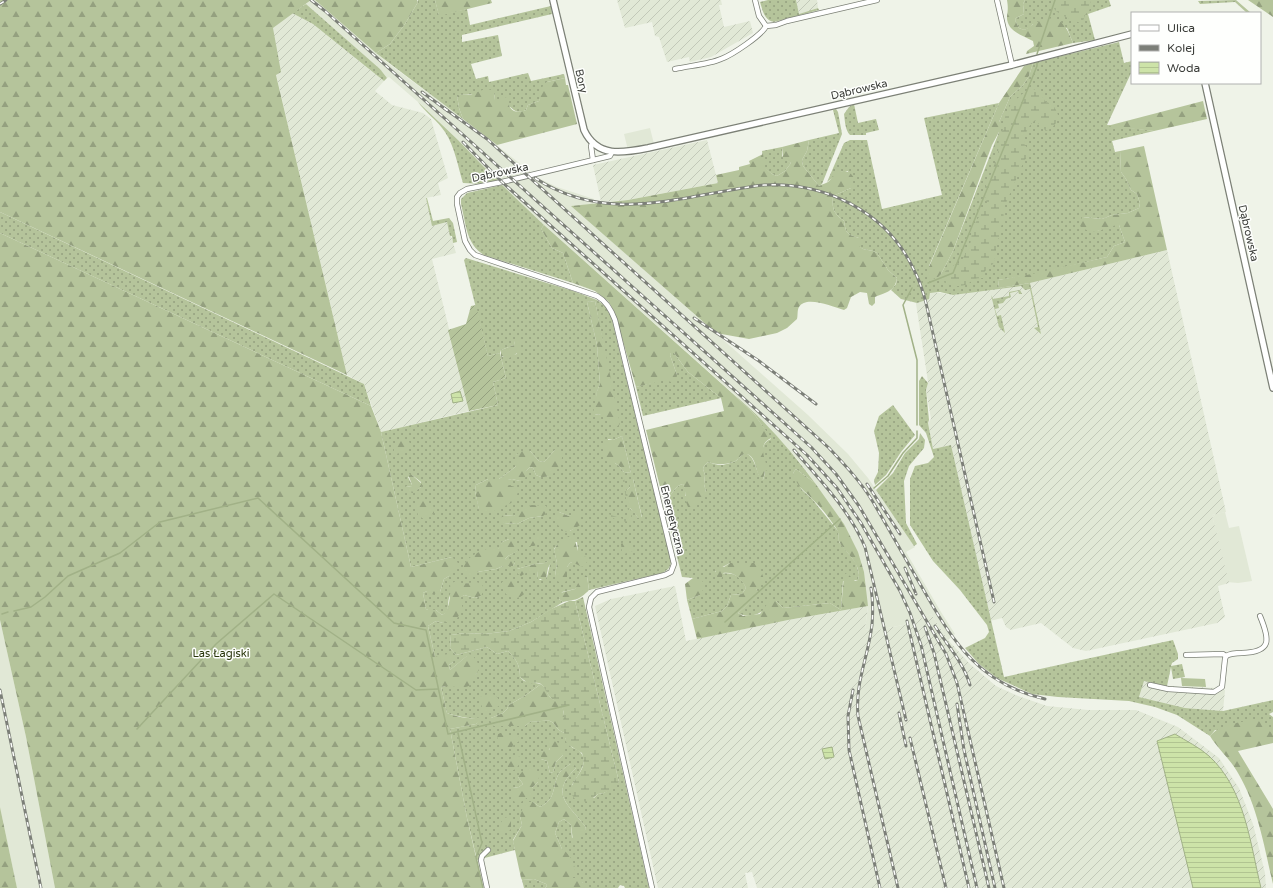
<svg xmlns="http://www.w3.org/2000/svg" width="1273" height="888" font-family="'Varela Round',sans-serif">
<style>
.built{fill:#e1e8d6}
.industrial{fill:url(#industrial-furrows)}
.grass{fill:url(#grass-dots);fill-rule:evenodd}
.forest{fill:url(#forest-firs)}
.wetland{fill:url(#wetland-marsh)}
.garden{fill:url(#garden-furrows)}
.pitch{fill:#b5c49b}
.water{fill:url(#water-rules);stroke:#a1b187}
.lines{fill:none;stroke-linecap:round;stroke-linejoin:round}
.stream{stroke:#a1b187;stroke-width:1.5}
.minor-casing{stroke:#7c8076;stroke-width:6}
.tertiary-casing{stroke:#7c8076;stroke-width:8}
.minor{stroke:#fff;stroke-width:4.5}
.tertiary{stroke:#fff;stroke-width:5.5}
.rail-casing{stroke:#7c7f78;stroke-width:3}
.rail{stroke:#fefffd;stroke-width:1.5;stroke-dasharray:4.5;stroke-linecap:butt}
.labels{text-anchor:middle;stroke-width:3;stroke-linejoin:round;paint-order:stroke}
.street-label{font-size:11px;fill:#3b3d39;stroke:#fefffd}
.park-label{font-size:11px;fill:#29360b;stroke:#fefffd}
</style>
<defs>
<pattern id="industrial-furrows" width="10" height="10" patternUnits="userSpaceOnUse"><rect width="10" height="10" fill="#e1e8d6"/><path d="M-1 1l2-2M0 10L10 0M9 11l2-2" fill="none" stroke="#c2c8b8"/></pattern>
<pattern id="grass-dots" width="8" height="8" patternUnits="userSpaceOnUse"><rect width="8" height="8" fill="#b5c49b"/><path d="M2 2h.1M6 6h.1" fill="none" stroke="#94a07f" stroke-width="1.8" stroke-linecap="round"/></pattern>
<pattern id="forest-firs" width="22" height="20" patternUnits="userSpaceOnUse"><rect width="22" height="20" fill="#b5c49b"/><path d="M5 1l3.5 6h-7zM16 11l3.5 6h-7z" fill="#94a07f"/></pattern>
<pattern id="wetland-marsh" width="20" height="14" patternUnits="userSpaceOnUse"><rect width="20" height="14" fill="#b5c49b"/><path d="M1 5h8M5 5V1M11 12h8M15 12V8" fill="none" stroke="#94a07f"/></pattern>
<pattern id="garden-furrows" width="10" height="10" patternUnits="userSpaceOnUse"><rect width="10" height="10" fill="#b5c49b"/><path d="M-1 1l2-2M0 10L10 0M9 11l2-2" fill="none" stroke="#94a07f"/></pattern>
<pattern id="water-rules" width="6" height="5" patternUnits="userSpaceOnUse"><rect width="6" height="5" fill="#cde3a8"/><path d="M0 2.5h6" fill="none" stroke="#b1c491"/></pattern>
</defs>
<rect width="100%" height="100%" fill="#eff3e8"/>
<!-- built -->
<g class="built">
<path d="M 311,0 L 315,0 L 388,63 L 463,119 L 532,173 L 498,180 L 484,167 L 458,140 L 418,102 L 389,77 L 387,78 L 380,69 L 306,4 Z"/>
<path d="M 650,128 L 654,144 L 628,150 L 624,134 Z"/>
<path d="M 536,177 L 557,187 L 594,199 L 593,204 L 572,206 L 808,415 L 848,454 L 868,478 L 915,547 L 906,552 L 941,612 L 955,634 L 948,640 L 931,614 L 908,624 L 873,631 L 865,629 L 868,606 L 844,524 L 799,461 L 753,411 L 544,225 L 502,185 Z"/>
<path d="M 1225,512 L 1229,528 L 1239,526 L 1252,581 L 1238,583 L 1227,582 L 1212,515 Z"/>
<path d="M 0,620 L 26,737 L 55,888 L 17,888 L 0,807 Z"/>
</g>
<!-- industrial -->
<g class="industrial">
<path d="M 617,0 L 721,0 L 722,5 L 719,5 L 724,27 L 750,21 L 753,33 L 711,57 L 690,62 L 689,57 L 667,62 L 659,37 L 655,36 L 652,22 L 625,28 Z"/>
<path d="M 796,0 L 817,0 L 818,8 L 799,14 Z"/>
<path d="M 292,13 L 313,24 L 384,81 L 375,91 L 392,105 L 423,113 L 431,119 L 448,178 L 438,183 L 441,195 L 426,198 L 433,226 L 447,222 L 456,253 L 432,259 L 469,411 L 381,432 L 364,384 L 347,375 L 276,74 L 273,28 Z"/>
<path d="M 707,140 L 718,183 L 628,200 L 601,202 L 593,165 Z"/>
<path d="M 1167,250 L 1226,512 L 1212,515 L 1229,583 L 1218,586 L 1225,617 L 1217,623 L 1086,651 L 1073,648 L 1041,623 L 1011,630 L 1006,627 L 1002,618 L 990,621 L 951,445 L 933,449 L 928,423 L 931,419 L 926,390 L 928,383 L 927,375 L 916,304 L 920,301 L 928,299 L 930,293 L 941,293 L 953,295 L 1030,283 Z"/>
<path d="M 675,586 L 686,641 L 788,620 L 868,606 L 865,629 L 873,631 L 908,624 L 931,614 L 948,640 L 970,664 L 996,686 L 1018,696 L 1047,706 L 1088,710 L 1136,710 L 1178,727 L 1219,758 L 1239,788 L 1253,824 L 1265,873 L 1266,888 L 757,888 L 752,872 L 745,873 L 748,888 L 658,888 L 595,606 L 611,599 Z"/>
<path d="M 1144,681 L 1167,686 L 1216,688 L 1225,690 L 1223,711 L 1185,708 L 1139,697 Z"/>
</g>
<!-- grass -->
<g class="grass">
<path d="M 418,0 L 435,0 L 439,15 L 467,9 L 470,25 L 551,6 L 552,14 L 462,35 L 462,42 L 498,35 L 502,56 L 471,64 L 476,79 L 488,76 L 489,82 L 528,73 L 531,81 L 564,74 L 565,78 L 547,82 L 539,101 L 528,105 L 526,110 C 517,114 515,111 508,105 C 505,103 499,101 495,100 L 494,93 C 481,93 470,95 457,95 L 459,108 L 463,119 L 376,53 L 390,44 L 405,24 L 418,2 Z"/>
<path d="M 768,0 L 796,0 L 799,14 L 818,8 L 819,10 L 774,22 C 764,20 763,11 760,2 Z"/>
<path d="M 1025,0 L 1109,0 L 1111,6 L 1088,14 L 1095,40 L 1073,43 L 1067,28 L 1033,24 L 1029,28 L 1024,30 L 1019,28 L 1015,20 L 1016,18 L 1024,14 L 1023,4 Z"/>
<path d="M 1236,0 L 1251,13 L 1247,13 L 1235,2 L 1200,4 L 1198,1 Z"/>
<path d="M 306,4 L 380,69 L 387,78 L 384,81 L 313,24 L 292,13 Z"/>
<path d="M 1119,42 L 1124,63 L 1132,61 L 1132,71 L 1107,125 L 1154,131 L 1112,141 L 1115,152 L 1120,151 L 1121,172 L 1126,179 L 1131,190 L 1137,194 L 1140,203 L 1139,208 L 1128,213 L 1112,215 L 1102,219 L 1083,217 L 1097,231 L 1113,225 L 1119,225 L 1125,242 L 1114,246 L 1107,257 L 1032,275 L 998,280 L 999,288 L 1030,283 L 1041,334 L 1034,328 L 1038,327 L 1030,289 L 1025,290 L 1021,286 L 953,295 L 940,292 L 930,293 L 929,299 L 917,303 L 901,299 L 891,290 L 896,284 L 897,278 L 888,270 L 877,253 L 873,251 L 863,249 L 859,247 L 859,238 C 847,234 846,234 844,221 C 833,213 832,209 833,196 L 851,188 L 848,171 C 838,170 834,177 827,182 L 844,143 L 850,140 L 867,140 L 882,209 L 942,195 L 924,118 L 999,103 L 929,266 L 941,274 L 953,251 L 999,132 L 999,122 L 1010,97 L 1023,85 L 1029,76 L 1033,63 Z"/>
<path d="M 418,102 L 458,140 L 484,167 L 498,180 L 484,184 L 463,183 C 458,167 455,147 445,132 C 438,121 425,112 418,102 Z"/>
<path d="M 854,104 L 858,123 L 876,119 L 879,130 L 866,133 L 866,135 L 850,135 C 845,130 845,121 844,114 L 849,107 Z"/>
<path d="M 836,109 L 838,112 L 842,134 L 822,184 L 819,186 L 803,166 L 802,160 L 807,151 L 809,140 L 839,133 L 833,110 Z"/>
<path d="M 782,147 L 782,156 L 791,163 L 785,171 L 777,176 L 772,174 L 764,168 L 762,151 Z"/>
<path d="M 502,185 L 544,225 L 541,229 L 552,248 L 563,253 L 573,283 L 484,255 C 466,244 466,224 461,204 L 461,199 L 467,193 Z"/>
<path d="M 426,198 L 427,198 L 433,221 L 449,218 L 453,223 L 457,242 L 453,243 L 452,236 L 450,236 L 447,222 L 432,226 Z"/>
<path d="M 0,212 L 364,384 L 371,406 L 0,233 Z"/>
<path d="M 466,258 L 573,291 L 597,300 L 605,306 L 611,316 L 671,562 C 670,568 668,570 662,573 L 589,590 L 587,576 L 575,589 L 562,592 L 559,599 L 563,602 L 531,622 L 509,631 L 485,634 L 465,633 L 451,635 L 450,648 L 456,655 L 487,647 L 497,654 L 508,651 C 516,659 520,665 520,677 L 524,681 L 541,684 L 526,695 L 509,705 L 507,709 L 503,713 L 491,718 L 495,726 L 525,726 L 531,721 C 536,722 548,720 550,721 C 557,724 555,730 565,733 L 565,738 C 567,741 569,746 573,748 C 576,749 579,750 581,753 C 589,763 577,776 572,785 L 594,798 L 598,794 L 604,793 L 619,782 L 575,601 L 583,597 L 649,888 L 625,888 L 624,886 L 620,885 L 618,888 L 583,888 L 583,883 L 572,878 L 572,872 L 555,833 L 559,822 L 564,819 L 571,825 L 572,838 L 586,829 L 585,826 C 568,804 549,794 576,768 L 570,764 C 566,767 560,771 558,775 C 552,789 556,799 540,807 L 533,802 L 520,816 L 522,825 L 513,840 L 515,850 L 477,860 L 467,818 L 450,729 L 476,724 L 481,718 C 469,719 459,717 447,713 L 441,687 C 453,685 467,681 477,673 L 467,656 L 450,670 L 449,665 L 453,662 L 435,657 L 428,626 L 436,621 L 443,623 L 459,598 L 464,595 L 475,598 L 481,596 L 469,583 C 462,585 452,589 449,598 C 447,605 450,611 442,615 L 436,610 L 428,610 L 426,609 L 423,593 L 427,591 L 440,592 L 444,579 L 449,576 L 452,557 L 411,567 L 381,432 L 498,405 L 493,382 L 506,378 L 501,357 L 517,354 L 515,341 L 514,345 L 501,350 L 500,353 L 488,356 L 464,260 ZM 595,301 L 606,359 L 601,414 L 595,415 L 597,391 L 600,384 L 597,345 L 587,302 ZM 622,436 L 631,473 L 624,472 L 619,466 L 615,463 L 608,439 L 613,440 ZM 555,450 L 549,476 L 541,477 L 536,475 L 533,468 L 530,467 L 526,471 L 520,481 L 512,479 L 507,480 L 507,485 L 479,509 L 475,491 L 476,485 L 488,479 L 499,479 L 514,468 L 516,466 L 516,455 L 530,451 L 539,461 L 544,462 ZM 412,475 L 421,482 L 421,487 L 413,492 L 406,486 L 412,487 L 412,485 L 408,477 ZM 633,479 L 642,517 L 638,518 L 634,511 L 629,508 L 627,490 L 630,487 ZM 559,512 L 569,516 L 579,513 L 579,525 L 570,531 ZM 519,514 L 543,516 L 529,518 L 517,524 L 504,523 L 503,515 L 514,516 ZM 509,539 L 517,551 L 508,556 L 505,559 L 515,563 L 513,566 L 503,566 L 496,569 L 477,572 L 496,550 L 501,547 L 502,542 ZM 577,542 L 578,551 L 572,562 L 570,563 L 567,567 L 567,581 L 555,576 L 557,563 L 554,549 L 557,545 ZM 551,560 L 547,577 L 540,580 L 538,578 L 537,571 L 517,569 L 535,564 L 545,563 ZM 545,740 L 563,755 L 556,762 L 553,772 L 550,773 L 547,761 L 541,759 L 541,752 L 548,751 L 550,748 ZM 518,777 L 538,782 L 532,788 L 513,788 L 519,787 L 523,784 Z"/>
<path d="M 1020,290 L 1022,294 L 1019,294 L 1018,291 L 1010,293 L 1011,297 L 1006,299 L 1003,303 L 998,304 L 999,308 L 995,309 L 997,316 L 1001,315 L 1005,333 L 999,327 L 991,295 L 993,299 L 1009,296 L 1009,292 Z"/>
<path d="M 671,353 L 674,353 L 688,372 L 721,398 L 643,416 L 636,387 L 666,379 L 677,375 L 670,355 Z"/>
<path d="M 922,376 L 928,383 L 926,390 L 929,420 L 928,423 L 933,449 L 951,445 L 1004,677 L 1173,640 L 1178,654 L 1178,659 L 1172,663 L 1171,666 L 1182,664 L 1185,677 L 1173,679 L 1171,667 L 1167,686 L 1144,681 L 1139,697 L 1185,708 L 1223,711 L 1273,700 L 1273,712 L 1269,714 L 1273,717 L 1273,734 L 1215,730 L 1210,736 L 1177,715 L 1155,707 L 1129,701 L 1058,697 L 1032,694 L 997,678 L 979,664 L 965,648 L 985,638 L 989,632 L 987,625 L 960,590 L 933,561 L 910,525 L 910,479 L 915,466 L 928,463 L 934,457 L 926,433 L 919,425 L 919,381 Z"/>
<path d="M 732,393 C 764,419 791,450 815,483 L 796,469 L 793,473 L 802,490 L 812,499 L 838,531 L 839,542 L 856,563 L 859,575 L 858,580 L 843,581 L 841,610 L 830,603 L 783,608 L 776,601 C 765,610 752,621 738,613 L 759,594 L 756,589 L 758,563 L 730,563 L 715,571 L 717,574 C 732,572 740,574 746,588 L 742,594 L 731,595 L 727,606 L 722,611 L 692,619 L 687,600 L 700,595 L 693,578 L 682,577 L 663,499 L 669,498 C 672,493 676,485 683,484 L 686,490 L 685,496 L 706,495 L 706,492 L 704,484 L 705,475 L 703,469 L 704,466 L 708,462 C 712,463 717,465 721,465 C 724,465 730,463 733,462 C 739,461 742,450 749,455 C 757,462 755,473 763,480 C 764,477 765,473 765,470 C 765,458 757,445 771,439 L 755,415 Z"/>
<path d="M 893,405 L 915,435 L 901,452 L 886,475 L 875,485 L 874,480 L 878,472 L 879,453 L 874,431 L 879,416 Z"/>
<path d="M 920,433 L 925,440 L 924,448 L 909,466 L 904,481 L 906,523 L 917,544 L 914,546 L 876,490 L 893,473 L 905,453 L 919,439 Z"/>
<path d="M 534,879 L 546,884 L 547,886 L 545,888 L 524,888 L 522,880 Z"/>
</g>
<!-- forest -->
<g class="forest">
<path d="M 0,0 L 311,0 L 273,28 L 281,72 L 276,75 L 347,375 L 0,212 Z"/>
<path d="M 315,0 L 417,0 L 418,2 L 405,24 L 390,44 L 376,53 Z"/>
<path d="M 435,0 L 491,0 L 492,3 L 439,16 Z"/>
<path d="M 1007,0 L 1025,0 L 1023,4 L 1024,14 L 1016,18 L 1015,20 L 1019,28 L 1024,30 C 1029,28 1032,24 1037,22 C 1060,12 1066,25 1073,43 L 1026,54 L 1027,51 L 1034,46 L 1033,41 C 1022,35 1006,31 1007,16 C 1008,10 1008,6 1007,0 Z"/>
<path d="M 1248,0 L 1273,0 L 1273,17 Z"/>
<path d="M 1033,63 L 1029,76 L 1023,85 L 1010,97 L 999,122 L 999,132 L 992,145 L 953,251 L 941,274 L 938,277 L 933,279 L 929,277 L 929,267 L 999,103 L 1024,66 Z"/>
<path d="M 565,78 L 566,85 L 568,85 L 577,124 L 497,145 L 463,119 L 459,108 L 457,95 L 470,95 L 485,89 L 492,90 L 494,92 L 495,100 L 507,97 C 508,109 514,115 526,110 L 528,105 L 539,101 L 543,85 L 547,82 Z"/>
<path d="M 1203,101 L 1207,119 L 1154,131 L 1107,126 Z"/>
<path d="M 809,140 L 807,151 L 802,160 L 803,166 L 819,186 C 821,185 826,183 828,182 C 831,180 832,176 835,174 C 842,169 850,170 854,178 L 851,188 L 833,196 C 832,209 833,213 844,221 C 846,234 847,234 859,238 L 860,242 L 860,247 L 863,249 L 873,251 L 877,253 L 888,270 L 897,278 C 895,291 887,292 875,297 L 875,303 L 872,306 L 869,304 L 867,293 L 860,292 L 851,297 L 847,308 L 844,310 C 833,307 806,295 799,307 C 797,310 798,316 797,319 L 787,328 L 777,333 L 749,339 L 716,333 L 571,206 L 628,200 L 718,183 L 716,175 L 739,170 L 739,167 L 750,164 L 749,161 L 763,154 L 765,168 L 772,174 L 777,176 L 785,171 L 791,163 L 783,158 L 782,147 Z"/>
<path d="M 1144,146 L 1167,250 L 1030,283 L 999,288 L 998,280 L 1032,274 L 1107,257 L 1114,246 L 1125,242 L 1119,225 C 1110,225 1098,234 1089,231 C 1086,230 1082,228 1080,226 L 1082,217 L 1102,219 L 1112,215 L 1128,213 L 1139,208 L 1140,203 L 1137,194 L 1131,190 L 1126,179 L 1121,172 L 1120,151 Z"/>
<path d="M 544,225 L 732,393 L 755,415 L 771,438 C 757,445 765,458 768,470 L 765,471 L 763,480 C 754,475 758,456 746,454 C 741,453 738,461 733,462 C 724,465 717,465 708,462 L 704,466 L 703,469 L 705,475 L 704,484 L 706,492 L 706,495 L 696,506 L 691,508 L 688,507 C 684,499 687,492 683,484 C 676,485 672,493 669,498 L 663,499 L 646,430 L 724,411 L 721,398 L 688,372 L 674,353 L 671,353 L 670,355 L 677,375 L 676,381 L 671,382 L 666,380 L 636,387 L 615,313 L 608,301 L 595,291 L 573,283 L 563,253 L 552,248 L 541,229 Z"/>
<path d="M 0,233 L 371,406 L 381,432 L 411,567 L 452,557 L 458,563 L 449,576 L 444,579 L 440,592 L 430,595 L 427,591 L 423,593 L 426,609 L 428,610 L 436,610 L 442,615 C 450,611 451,592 450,584 L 456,581 C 468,587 471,579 482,584 L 484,590 L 481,596 L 475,598 L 464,595 L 460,598 L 463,609 L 456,620 L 443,623 L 436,621 L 428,626 L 435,657 L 448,654 L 454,659 L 453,662 L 449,665 L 450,670 L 469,654 L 472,655 L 477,661 L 479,669 L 477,673 L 473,677 L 473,683 C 464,692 452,684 441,687 L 447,713 C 458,717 469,720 481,717 L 481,720 L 476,724 L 450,729 L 467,818 L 483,888 L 55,888 L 26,737 L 0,620 Z"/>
<path d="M 595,301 L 620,424 L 616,427 L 612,426 L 610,419 L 605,418 L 601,414 L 594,415 L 593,414 L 597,391 L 600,384 L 597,345 L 587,302 Z"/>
<path d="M 515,340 L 521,340 L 519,352 L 506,360 L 503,356 L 501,357 L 501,350 L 514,345 Z"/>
<path d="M 622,436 L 631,473 L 624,472 L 619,466 L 615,463 L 610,465 C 603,459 601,448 605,440 L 613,440 Z"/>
<path d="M 399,441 L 408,441 L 411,444 C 408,452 404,452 396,454 L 394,452 L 394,444 Z"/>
<path d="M 525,450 L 530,451 L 539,461 L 544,462 L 555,450 L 560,450 C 566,457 558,473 549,476 C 544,478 540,477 536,475 L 533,468 L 530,467 L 526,471 L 525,479 L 520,481 L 512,479 L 508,480 L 508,485 L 515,487 L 518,492 L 515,499 L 511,503 L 492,512 L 479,510 L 475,491 L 476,485 L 488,479 L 499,479 L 514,468 L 516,466 L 516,455 L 520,452 Z"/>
<path d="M 796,469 L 815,483 L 844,524 L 858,552 L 864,572 L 868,606 L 788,620 L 697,639 L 692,619 L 722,611 L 727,606 L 731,595 L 742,594 L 746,588 C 742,579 734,571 723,573 L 721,581 L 718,579 L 715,570 L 716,567 L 724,567 L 730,563 L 758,563 L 764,579 L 756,589 L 760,594 L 738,613 L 743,616 L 760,614 L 770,600 L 776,601 L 783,608 L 830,603 L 841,610 L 844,575 L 847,573 L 855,581 L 858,580 C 862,563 847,555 840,543 C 837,538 840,533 836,528 C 829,518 822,508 813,500 C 805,491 796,486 793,473 Z"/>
<path d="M 408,474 L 412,475 L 422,484 L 421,487 L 413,493 L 406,491 L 405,488 L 406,486 L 412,487 L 412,485 Z"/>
<path d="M 631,479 L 633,479 L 642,518 L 638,518 L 634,512 L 627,505 L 626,491 L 630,487 Z"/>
<path d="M 418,501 L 424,501 L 433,505 L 434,513 L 425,520 L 418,515 L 415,503 Z"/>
<path d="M 532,505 L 546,506 L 549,511 L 543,516 L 529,518 L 517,524 L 504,523 L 500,519 L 503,515 L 514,516 L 527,506 Z"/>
<path d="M 559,512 L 569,516 L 576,512 L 579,513 L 579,520 L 584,520 L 586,522 C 579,525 573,531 565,532 L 557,524 L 555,516 Z"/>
<path d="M 536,536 L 539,537 L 541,542 L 534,546 L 529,546 L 529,541 Z"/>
<path d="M 569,536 L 574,537 L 578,551 L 588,559 L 586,564 L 582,567 L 572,562 L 570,563 L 567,567 L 567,581 L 562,583 L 557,581 L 555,576 L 557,563 L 554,550 C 558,542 562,539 569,536 Z"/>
<path d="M 509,539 L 515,539 L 518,551 L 508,556 L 505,559 L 513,560 L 515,563 L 513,566 L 503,566 L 496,569 L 477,572 L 467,577 C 455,564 476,552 487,549 C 491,548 495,550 499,548 L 502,542 Z"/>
<path d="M 625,541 L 628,542 L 633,551 L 624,554 L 622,552 L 621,544 Z"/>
<path d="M 551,559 L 552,561 L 548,568 L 546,579 L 538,579 L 537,571 L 529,571 L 521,576 L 518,574 L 516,571 L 517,569 L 535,564 L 545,563 Z"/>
<path d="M 584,575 L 587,576 L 589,590 C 578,601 577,599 563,602 L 559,599 L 560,593 L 575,589 L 582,576 Z"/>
<path d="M 511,578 L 514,581 L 518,588 L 524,589 L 526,592 C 516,604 502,597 502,582 Z"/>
<path d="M 693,578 L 702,581 L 705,584 L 704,588 L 700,595 L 687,600 L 685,584 Z"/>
<path d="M 541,684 C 547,689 546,692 550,697 C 553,700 558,701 561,704 C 565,709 564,725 565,733 C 555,730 557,724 550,721 C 548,720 536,722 531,721 L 525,726 L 494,726 L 492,725 L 490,720 L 491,718 L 503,713 L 507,709 L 509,705 L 526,695 Z"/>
<path d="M 488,694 C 497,694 498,697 500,705 L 496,708 L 486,712 L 484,711 L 478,698 Z"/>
<path d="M 1258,720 L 1273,734 L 1273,743 L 1238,751 L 1273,809 L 1273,884 C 1264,846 1258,807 1238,773 C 1231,760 1218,749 1210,736 C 1221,723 1241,722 1258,720 Z"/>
<path d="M 503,732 L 513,737 L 518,736 L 521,740 L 513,745 L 512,748 L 504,750 C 500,747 496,740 498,734 Z"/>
<path d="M 553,738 L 556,742 L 566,745 L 563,755 L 556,762 L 553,772 L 550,773 L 547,761 L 541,759 L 541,752 L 546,750 L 548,750 L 550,749 L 544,740 Z"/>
<path d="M 515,755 L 520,757 L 521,761 L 516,769 L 511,771 L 507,768 L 509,760 Z"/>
<path d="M 570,764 L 575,765 L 576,768 C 549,794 568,804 585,826 L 586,829 L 576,842 L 573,841 L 571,825 L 564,819 L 559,822 L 555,833 L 562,849 C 569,853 575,863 575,871 L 572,873 L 572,878 L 578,878 L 583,883 L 583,888 L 545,888 L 547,886 L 546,884 L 534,879 L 522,880 L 521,878 L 513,841 L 522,825 L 520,816 L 523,807 L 529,802 L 533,802 L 540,807 C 556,799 552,789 558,775 C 560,771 566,767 570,764 Z"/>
<path d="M 529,767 L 534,770 L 539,777 L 538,782 L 532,788 L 534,793 L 518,804 L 515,803 L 511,793 L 513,788 L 519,787 L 523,784 L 518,777 L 519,775 L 526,768 Z"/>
<path d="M 0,807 L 17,888 L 0,888 Z"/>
<path d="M 508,817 L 511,821 L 511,829 L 508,832 L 501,831 L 500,824 L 504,818 Z"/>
</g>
<!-- wetland -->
<g class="wetland">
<path d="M 1051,0 L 1091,0 L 1090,9 L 1085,15 L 1083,21 L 1080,23 L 1061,15 L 1056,11 L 1051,5 Z"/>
<path d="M 1033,89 L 1039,91 L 1045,101 L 1053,105 C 1055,108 1057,112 1058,115 C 1059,122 1052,129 1046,131 L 1035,120 C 1028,126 1024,135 1024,144 L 1029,150 L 1030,153 L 1024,161 L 1003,210 L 1004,219 L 1000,229 L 1001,235 L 996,242 L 996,255 L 993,264 L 985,271 L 983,278 C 972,278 974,281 965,285 C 958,288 947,284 941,281 L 940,276 L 950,267 L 961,262 L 970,245 L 973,227 L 987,203 L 984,190 L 991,174 L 998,154 L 999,136 L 1003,129 L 1004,120 L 1009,108 L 1012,101 L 1018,98 L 1022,94 Z"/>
<path d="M 623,474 L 634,526 L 632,526 L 630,521 L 621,522 L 599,511 L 623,519 L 628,518 L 629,516 L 622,475 Z"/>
<path d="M 569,601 L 575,601 L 619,782 L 615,787 L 604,793 L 598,794 L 589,801 C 584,802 578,802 574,798 C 565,787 580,776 583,766 C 584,761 583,757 582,753 L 567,744 C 564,737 564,729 563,722 C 563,718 565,714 563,710 C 561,702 555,702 550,697 C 543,689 545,679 529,684 L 520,677 C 520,665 516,659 508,651 L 497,654 L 487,647 L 456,655 L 450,648 L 451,635 L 465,633 L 485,634 L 509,631 L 531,622 L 551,609 Z"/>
</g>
<!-- garden -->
<path class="garden" d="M 476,305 L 488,356 L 500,353 L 506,378 L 493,382 L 498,405 L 469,411 L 448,330 L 466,324 L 471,306 Z"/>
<!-- pitch -->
<path class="pitch" d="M 1181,678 L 1205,679 L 1206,687 L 1182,686 Z"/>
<!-- water -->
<g class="water">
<path d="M 460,391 L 463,401 L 453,403 L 451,394 Z"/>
<path d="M 1175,734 C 1186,741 1199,747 1209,756 C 1245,789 1250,843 1261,888 L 1193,888 L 1157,741 Z"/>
<path d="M 832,747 L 834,757 L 825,759 L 822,749 Z"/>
</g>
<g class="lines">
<!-- stream -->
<g class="stream">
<path d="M 1037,54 L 1055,0"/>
<path d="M 928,283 L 953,273 L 1037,66 L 1037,62"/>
<path d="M 912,288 L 903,305 L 917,360 L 917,425"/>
<path d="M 874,488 L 888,476 L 903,453 L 917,438 L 917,431"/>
<path d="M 14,611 L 31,607 L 45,597 L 68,576 L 120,553 L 160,522 L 258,498 L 394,623 L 426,630 L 448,734 L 569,705"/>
<path d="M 2,614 L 8,612"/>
<path d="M 725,622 L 840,519"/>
<path d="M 137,729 L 216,644 L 274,594 L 416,690 L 438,689"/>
<path d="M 458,733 L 482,843 L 476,857 L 483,888"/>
</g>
<!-- minor casing -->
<g class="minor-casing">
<g id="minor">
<path d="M 755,0 L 759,16 L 766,26"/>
<path d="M 997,0 L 1012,65"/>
<path d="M 675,69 C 688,66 710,64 721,59 C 732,55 762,35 766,26 L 776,25 L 787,21 L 877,0"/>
<path d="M 612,152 L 610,156 L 502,182 L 467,189 L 460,193 L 457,197 L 457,204 L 465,241 L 470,250 L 475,255 L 597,296 C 606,301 611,309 615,320 L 674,564 L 671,572 L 665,575 L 597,592 L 591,598 L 589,607 L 652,888"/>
<path d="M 593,160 L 591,146 L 593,142"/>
<path d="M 1186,655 L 1223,654 L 1226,656 C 1231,653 1236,653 1242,653 C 1272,652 1270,640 1260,616"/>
<path d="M 1150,685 L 1168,689 L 1214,692 L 1222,687 L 1225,659 L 1226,656"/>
<path d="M 487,888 L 481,860 L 482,856 L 488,850"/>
</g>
</g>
<!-- tertiary casing -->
<g class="tertiary-casing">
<g id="tertiary">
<path d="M 553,0 L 584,130 C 597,158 623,153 648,148 L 1012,65 L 1132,34"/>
<path d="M 1205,83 L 1273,388"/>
</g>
</g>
<!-- minor -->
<use href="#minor" class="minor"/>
<!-- tertiary -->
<use href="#tertiary" class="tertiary"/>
<!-- rail casing -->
<g class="rail-casing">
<g id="rail">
<path d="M 311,0 L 325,11 L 811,447 L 836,474 L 859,506 L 946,654 L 957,683 L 1004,888"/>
<path d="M 0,4 L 6,0"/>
<path d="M 422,92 L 448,111"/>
<path d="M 444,108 L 487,139 L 829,448 C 845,465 861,482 873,502 C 890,531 906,560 923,589 C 954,644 980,684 1045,699"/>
<path d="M 463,142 L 502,182 L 807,455 L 837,488 L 861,523 L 900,591 L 910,613 L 921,645 L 977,888"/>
<path d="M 535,178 C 610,227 685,194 764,185 C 826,182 886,212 913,268 C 919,279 923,291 926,303 L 994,602"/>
<path d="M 694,318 L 759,361 L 816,404"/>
<path d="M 794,450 C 820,480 850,511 865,547 L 906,720"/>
<path d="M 867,484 L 900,534"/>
<path d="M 905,568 L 916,594"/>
<path d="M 871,588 C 873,600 873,613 872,625 C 868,658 855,682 858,716 L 898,888"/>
<path d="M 907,621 L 969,888"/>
<path d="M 935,626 C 948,646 963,662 970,685"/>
<path d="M 925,627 L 934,653 L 989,888"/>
<path d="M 0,690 L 41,888"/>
<path d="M 853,690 L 848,716 L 849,750 L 880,888"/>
<path d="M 957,704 L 964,750 L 995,888"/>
<path d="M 899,713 L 906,746"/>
<path d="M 910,738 L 946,888"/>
</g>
</g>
<!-- rail -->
<use href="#rail" class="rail"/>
</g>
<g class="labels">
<!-- street labels -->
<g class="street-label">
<text transform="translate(582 81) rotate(77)" y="4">Bory</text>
<text transform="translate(859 89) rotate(-13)" y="4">Dąbrowska</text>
<text transform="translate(500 172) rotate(-12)" y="4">Dąbrowska</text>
<text transform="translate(1249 233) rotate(77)" y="4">Dąbrowska</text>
<text transform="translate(673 520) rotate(76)" y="4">Energetyczna</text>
</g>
<!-- park labels -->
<g class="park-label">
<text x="221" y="657">Las Łagiski</text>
</g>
</g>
<!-- legend -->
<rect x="1131" y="12" width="130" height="72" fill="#fefffd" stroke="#b0b1af"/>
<rect x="1139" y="25" width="20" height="6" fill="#ffffff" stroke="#b0b1af"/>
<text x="1167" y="32" font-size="12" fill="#3b3d39">Ulica</text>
<rect x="1139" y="45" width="20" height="6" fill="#7c7f78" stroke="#b0b1af"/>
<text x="1167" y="52" font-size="12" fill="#3b3d39">Kolej</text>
<rect x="1139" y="62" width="20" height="12" fill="url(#water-rules)" stroke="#b0b1af"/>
<text x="1167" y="72" font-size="12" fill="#3b3d39">Woda</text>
</svg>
